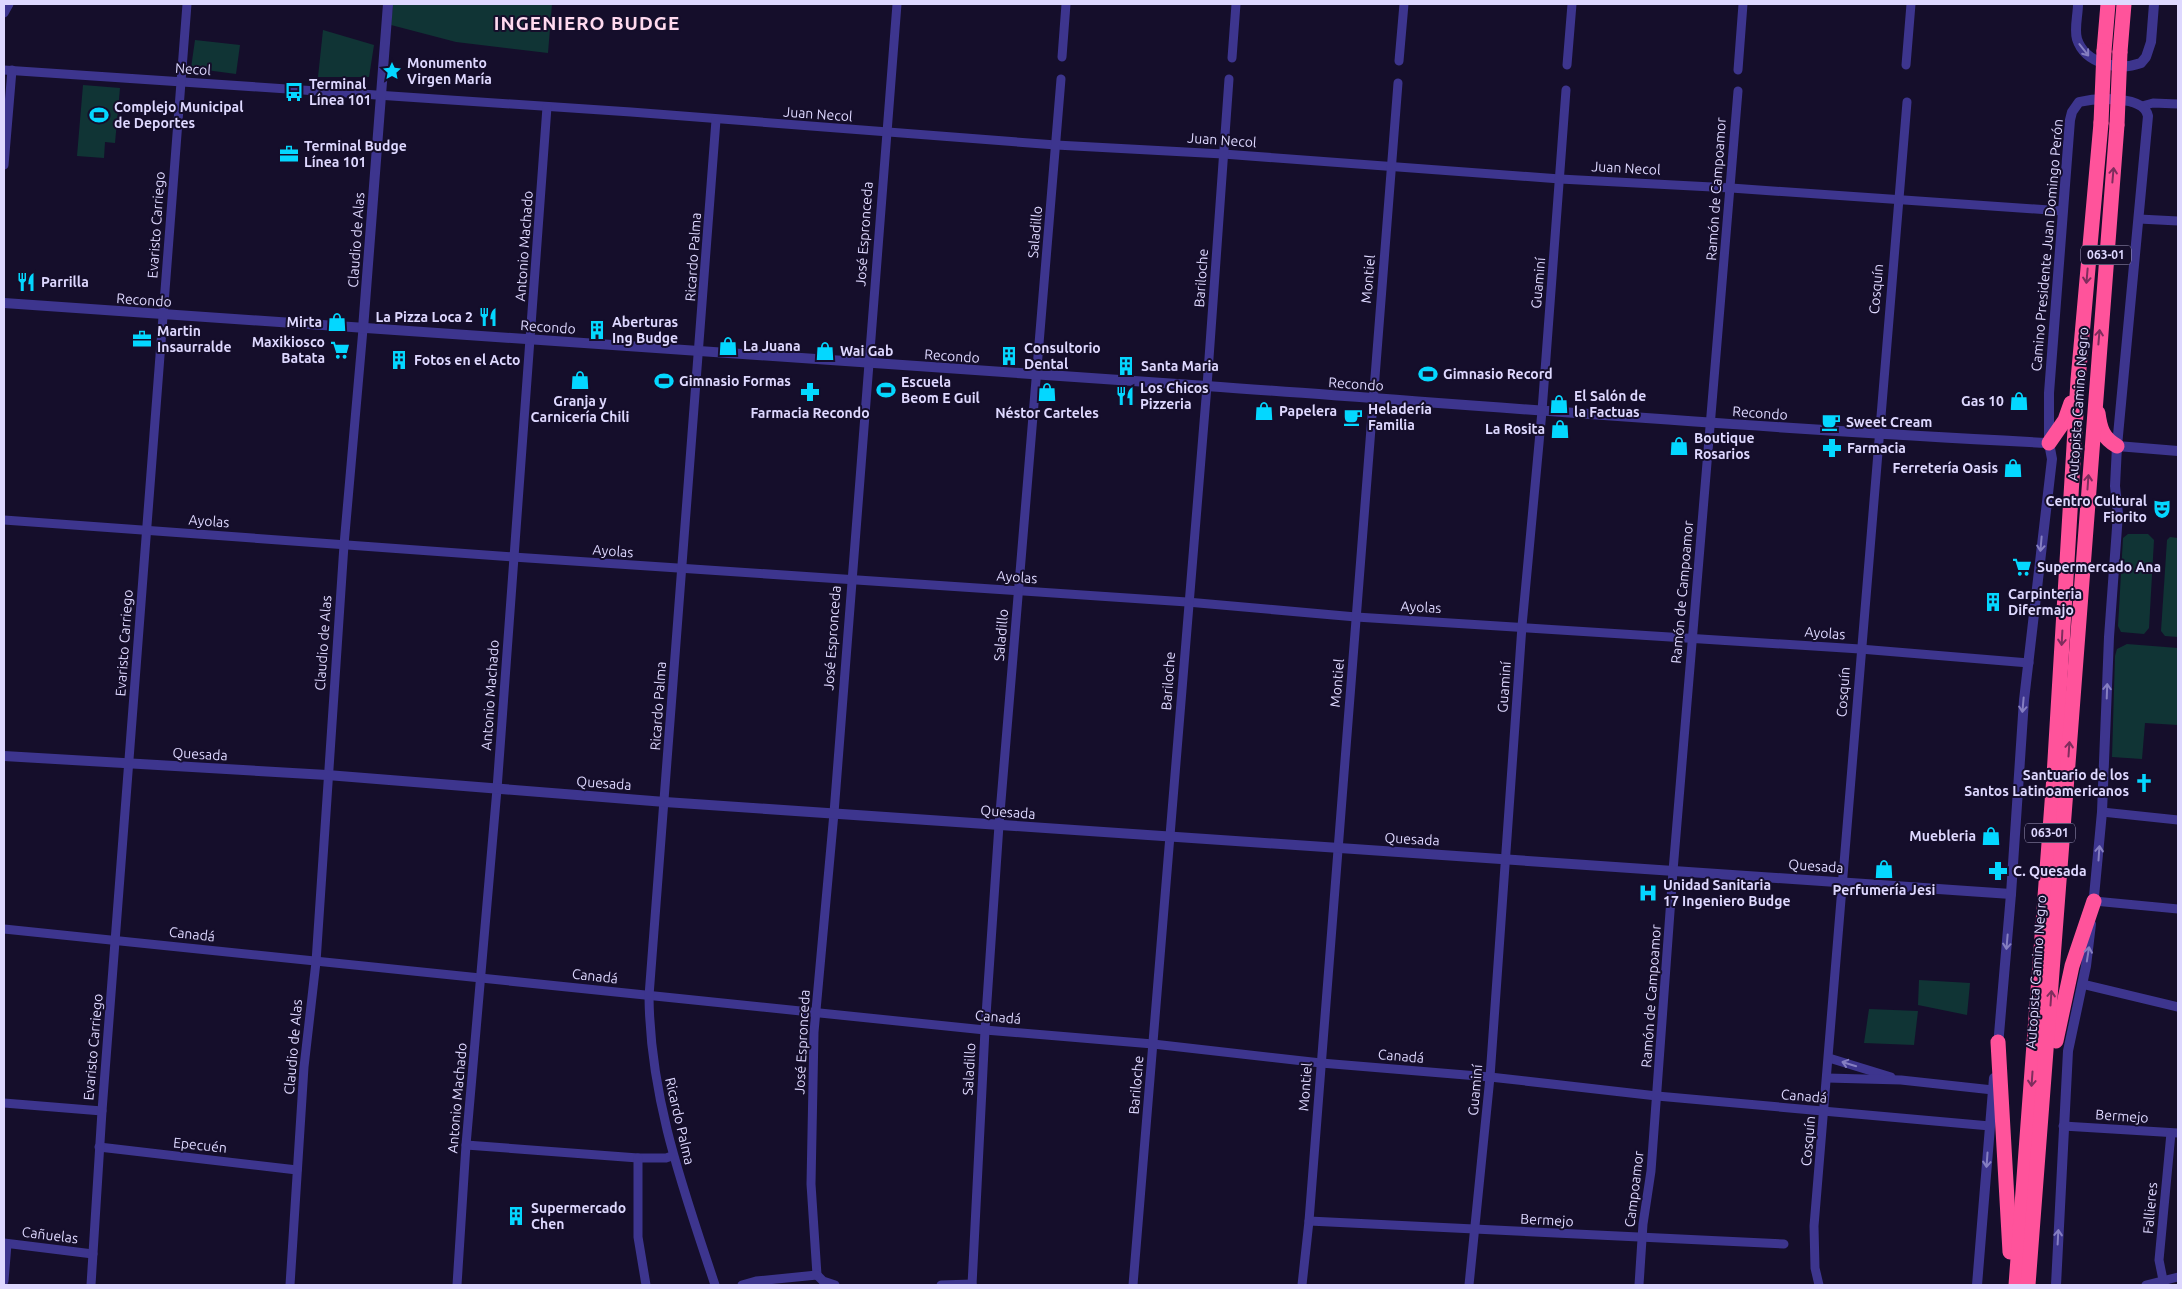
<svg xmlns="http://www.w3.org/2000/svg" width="2182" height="1289" font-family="Ubuntu,sans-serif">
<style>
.green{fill:#103435}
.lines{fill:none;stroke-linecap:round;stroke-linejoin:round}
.minor{stroke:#3d358e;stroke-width:9}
.tertiary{stroke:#3d358e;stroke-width:10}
.motorway{stroke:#ff539b;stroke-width:15}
.motorway-bridge{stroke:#ff539b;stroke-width:15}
.oneway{stroke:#857ec1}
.oneway2{stroke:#7e2d5d}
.labels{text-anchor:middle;stroke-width:4;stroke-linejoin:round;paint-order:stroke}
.shield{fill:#150e2b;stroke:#a29bbf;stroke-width:1}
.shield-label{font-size:12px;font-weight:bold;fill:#ded8ff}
.poi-label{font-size:14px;font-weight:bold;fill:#ded8ff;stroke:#150e2b;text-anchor:start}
.street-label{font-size:14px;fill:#ded8ff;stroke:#150e2b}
.district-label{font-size:19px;font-weight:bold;letter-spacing:1px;fill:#ffdaef;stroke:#150e2b}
</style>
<rect width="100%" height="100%" fill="#150e2b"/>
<!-- green -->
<g class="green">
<path d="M 393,4 L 552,4 L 548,53 L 456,42 L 391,25 Z"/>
<path d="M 323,30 L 374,45 L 369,77 L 318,77 Z"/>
<path d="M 195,40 L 240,45 L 236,74 L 191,68 Z"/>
<path d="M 83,85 L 120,88 L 115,143 L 105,142 L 104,158 L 77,156 Z"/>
<path d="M 2128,534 L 2148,534 L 2154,540 L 2149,628 L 2144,634 L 2121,632 L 2118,626 L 2123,538 Z"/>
<path d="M 2170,537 L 2178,538 L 2178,637 L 2165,636 L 2161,631 L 2167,540 Z"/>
<path d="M 2127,644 L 2178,648 L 2178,725 L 2145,723 L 2142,759 L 2112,757 L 2115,656 L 2117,649 Z"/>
<path d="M 1919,980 L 1970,983 L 1967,1015 L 1918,1005 Z"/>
<path d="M 1869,1009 L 1918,1011 L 1914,1045 L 1864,1043 Z"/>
</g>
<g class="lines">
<!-- minor -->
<g class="minor">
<path d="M 4,13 L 9,4"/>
<path d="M 1062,57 L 1066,4"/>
<path d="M 1232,58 L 1236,4"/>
<path d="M 1399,61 L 1404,4"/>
<path d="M 1567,65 L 1572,4"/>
<path d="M 1906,65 L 1911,4"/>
<path d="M 4,70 L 631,112 L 1056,145 L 1223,154 L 1560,179 L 1731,188 L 2063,211"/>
<path d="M 1738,70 L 1743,4"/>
<path d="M 2142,106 L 2153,103 L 2178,104"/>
<path d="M 4,165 L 12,70"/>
<path d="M 2139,219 L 2178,221"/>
<path d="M 4,520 L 513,557 L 1187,602 L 1356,617 L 1860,649 L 2029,663"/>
<path d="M 2102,812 L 2178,820"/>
<path d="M 2094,901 L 2178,909"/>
<path d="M 4,929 L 985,1030 L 1153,1044 L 1321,1063 L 1490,1077 L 1657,1096 L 1990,1126"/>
<path d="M 2082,984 L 2178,1007"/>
<path d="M 1829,1058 L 1891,1077"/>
<path d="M 1827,1078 L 1901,1080 L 1993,1090"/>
<path d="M 4,1103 L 102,1111"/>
<path d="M 2063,1126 L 2178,1133"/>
<path d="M 466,1145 L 638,1158 L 666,1158 L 672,1156"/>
<path d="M 99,1147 L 297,1170"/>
<path d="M 638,1158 L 638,1237 L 646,1285"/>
<path d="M 1309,1221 L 1784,1244"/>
<path d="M 4,1243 L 93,1254"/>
<path d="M 817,1275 L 811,1184 L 814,1032 L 834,813 L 897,4"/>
<path d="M 817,1275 L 823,1281 L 835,1285"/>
<path d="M 4,1281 L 7,1244"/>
<path d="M 91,1285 L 102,1111 L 187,4"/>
<path d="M 290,1285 L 304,1067 L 316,962 L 344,545 L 363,329"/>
<path d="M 457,1285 L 466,1145 L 497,789 L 547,107"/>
<path d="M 715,1285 C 683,1188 650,1099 649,996 L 716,120"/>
<path d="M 742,1285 L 756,1281 L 817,1275"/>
<path d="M 941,1285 L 972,1284"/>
<path d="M 972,1285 L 985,1030 L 999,825 L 1061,79"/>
<path d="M 1133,1285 L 1207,386 L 1229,79"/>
<path d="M 1302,1285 L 1309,1221 L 1398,83"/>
<path d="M 1469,1285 L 1490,1077 L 1522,626 L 1542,411 L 1566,90"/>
<path d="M 1639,1285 L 1643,1224 L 1651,1171 L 1673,871 L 1738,91"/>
<path d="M 1819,1285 L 1815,1268 L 1814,1226 L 1907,102"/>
<path d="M 2146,1285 L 2178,1277"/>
<path d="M 2164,1285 L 2159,1260 L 2171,1133"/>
</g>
<!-- tertiary -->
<g class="tertiary">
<path d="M 2078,4 C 2078,15 2074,29 2077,39 C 2085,64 2119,71 2141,63 L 2146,57 L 2151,42 L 2154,4"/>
<path d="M 4,303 C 404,334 805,358 1206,386 C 1487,406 1767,429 2049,443"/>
<path d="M 363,329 L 388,4"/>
<path d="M 2117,446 L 2178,451"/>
<path d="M 4,756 L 327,775 L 665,802 L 2011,894"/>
<path d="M 1998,1046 L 2011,894 L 2024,700 L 2052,459 L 2049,443 L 2049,393 L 2070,120 L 2072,112 L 2079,102 C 2096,98 2144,95 2148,116 L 2117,446 L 2115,486 L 2118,514 L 2109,637 L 2102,812 L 2093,907"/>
<path d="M 1977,1285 L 1994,1078"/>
<path d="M 2056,1285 L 2068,1051 L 2086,966 L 2091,924"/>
</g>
<!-- motorway -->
<g class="motorway">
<path d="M 2104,51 L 2108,4"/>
<path d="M 2120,52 L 2124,4"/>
<path d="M 2098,413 C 2100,429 2103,438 2117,446"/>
<path d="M 2049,443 L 2065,420 L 2071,403"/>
<path d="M 2056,1041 L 2072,966 L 2094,901"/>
<path d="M 1998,1042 L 2010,1252"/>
<path d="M 2016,1285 L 2054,776 L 2078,380 L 2101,123"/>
<path d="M 2028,1285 L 2117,125"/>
</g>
<!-- motorway-bridge -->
<g class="motorway-bridge">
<path d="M 2101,123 L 2104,51"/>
<path d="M 2117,125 L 2120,52"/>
</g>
</g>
<!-- one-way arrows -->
<defs><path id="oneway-shaft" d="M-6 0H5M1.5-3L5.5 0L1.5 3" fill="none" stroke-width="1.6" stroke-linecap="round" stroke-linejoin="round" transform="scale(1.25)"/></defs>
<g class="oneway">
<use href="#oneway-shaft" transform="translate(2084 50) rotate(52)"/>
<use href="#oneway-shaft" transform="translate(2041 544) rotate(95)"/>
<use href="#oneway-shaft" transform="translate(2107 691) rotate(-88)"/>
<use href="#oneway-shaft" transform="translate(2023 705) rotate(95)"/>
<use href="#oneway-shaft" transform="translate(2099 853) rotate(-86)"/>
<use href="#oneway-shaft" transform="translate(2007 942) rotate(95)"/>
<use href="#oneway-shaft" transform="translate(2088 954) rotate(-81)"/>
<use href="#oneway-shaft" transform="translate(1849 1064) rotate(-163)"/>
<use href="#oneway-shaft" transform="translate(1987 1160) rotate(94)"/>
<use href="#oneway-shaft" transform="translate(2058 1237) rotate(-87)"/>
</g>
<g class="oneway2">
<use href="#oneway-shaft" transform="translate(2113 175) rotate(-85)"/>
<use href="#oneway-shaft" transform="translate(2087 276) rotate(95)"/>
<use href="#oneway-shaft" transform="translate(2099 337) rotate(-85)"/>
<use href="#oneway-shaft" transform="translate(2088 482) rotate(-86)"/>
<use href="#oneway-shaft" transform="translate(2062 638) rotate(93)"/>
<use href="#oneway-shaft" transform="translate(2069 749) rotate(-86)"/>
<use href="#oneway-shaft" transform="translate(2051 998) rotate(-86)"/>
<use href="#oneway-shaft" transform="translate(2032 1079) rotate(94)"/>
</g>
<!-- icons -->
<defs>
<g id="sight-bare" transform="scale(1.5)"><path d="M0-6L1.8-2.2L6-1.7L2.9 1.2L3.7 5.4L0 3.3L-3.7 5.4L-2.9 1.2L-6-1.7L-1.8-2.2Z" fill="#04d7ff" stroke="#150e2b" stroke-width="2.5" paint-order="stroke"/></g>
<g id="bus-bare" transform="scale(1.5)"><path d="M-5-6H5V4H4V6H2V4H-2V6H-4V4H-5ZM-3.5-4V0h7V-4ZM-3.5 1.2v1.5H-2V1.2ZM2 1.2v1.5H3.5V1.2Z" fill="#04d7ff" stroke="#150e2b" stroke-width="2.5" paint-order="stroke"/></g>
<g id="stadium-bare" transform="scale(1.5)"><path d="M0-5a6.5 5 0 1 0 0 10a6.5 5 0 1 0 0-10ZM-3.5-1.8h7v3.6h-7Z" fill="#04d7ff" stroke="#150e2b" stroke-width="2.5" paint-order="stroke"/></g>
<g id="office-bare" transform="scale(1.5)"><path d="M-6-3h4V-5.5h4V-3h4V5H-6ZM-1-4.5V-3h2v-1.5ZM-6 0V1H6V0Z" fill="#04d7ff" stroke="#150e2b" stroke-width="2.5" paint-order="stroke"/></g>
<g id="restaurant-bare" transform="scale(1.5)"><path d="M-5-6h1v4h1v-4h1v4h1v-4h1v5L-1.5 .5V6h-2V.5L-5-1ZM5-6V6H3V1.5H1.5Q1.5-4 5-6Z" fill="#04d7ff" stroke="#150e2b" stroke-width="2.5" paint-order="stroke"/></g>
<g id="shop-bare" transform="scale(1.5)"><path d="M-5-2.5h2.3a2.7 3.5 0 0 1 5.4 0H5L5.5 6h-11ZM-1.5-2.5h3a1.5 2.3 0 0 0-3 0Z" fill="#04d7ff" stroke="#150e2b" stroke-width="2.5" paint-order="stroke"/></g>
<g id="building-bare" transform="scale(1.5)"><path d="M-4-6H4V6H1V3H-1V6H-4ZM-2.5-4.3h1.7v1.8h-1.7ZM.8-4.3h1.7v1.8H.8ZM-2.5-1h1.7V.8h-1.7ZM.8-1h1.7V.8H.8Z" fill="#04d7ff" stroke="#150e2b" stroke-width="2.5" paint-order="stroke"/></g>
<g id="supermarket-bare" transform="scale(1.5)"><path d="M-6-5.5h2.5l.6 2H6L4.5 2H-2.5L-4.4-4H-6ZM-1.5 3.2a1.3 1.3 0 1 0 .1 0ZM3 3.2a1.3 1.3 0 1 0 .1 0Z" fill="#04d7ff" stroke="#150e2b" stroke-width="2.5" paint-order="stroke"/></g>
<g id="pharmacy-bare" transform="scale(1.5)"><path d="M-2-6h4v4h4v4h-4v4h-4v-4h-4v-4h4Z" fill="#04d7ff" stroke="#150e2b" stroke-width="2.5" paint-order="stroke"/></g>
<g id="cafe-bare" transform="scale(1.5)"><path d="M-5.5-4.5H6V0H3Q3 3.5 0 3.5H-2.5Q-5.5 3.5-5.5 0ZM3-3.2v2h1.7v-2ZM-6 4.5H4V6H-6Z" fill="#04d7ff" stroke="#150e2b" stroke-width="2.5" paint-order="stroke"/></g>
<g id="theatre-bare" transform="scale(1.5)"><path d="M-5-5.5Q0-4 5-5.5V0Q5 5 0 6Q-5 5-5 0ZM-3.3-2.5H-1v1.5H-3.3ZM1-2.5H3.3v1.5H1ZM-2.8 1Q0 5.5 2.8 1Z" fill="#04d7ff" stroke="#150e2b" stroke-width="2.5" paint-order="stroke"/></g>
<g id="church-bare" transform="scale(1.5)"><path d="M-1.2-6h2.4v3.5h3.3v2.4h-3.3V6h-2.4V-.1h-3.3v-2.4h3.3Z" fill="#04d7ff" stroke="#150e2b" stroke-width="2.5" paint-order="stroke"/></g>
<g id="hospital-bare" transform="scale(1.5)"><path d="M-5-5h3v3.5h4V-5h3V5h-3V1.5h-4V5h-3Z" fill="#04d7ff" stroke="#150e2b" stroke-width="2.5" paint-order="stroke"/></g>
</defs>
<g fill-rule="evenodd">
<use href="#sight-bare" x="392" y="71"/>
<use href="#bus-bare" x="294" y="92"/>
<use href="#stadium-bare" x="99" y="115"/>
<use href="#office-bare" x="289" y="154"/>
<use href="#restaurant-bare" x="26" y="282"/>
<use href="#restaurant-bare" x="488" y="317"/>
<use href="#shop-bare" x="337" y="322"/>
<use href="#building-bare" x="597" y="330"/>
<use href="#office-bare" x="142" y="339"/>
<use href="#shop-bare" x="728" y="346"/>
<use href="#supermarket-bare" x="340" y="350"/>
<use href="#shop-bare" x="825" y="351"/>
<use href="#building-bare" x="1009" y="356"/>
<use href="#building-bare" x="399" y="360"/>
<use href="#building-bare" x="1126" y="366"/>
<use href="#stadium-bare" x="1428" y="374"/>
<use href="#shop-bare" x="580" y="380"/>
<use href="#stadium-bare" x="664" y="381"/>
<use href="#stadium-bare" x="886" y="390"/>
<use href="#pharmacy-bare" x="810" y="392"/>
<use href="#shop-bare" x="1047" y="392"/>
<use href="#restaurant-bare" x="1125" y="396"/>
<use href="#shop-bare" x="2019" y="401"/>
<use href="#shop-bare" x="1559" y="404"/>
<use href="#shop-bare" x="1264" y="411"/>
<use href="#cafe-bare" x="1353" y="417"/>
<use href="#cafe-bare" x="1831" y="422"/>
<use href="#shop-bare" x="1560" y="429"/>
<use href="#shop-bare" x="1679" y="446"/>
<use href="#pharmacy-bare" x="1832" y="448"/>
<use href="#shop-bare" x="2013" y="468"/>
<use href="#theatre-bare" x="2162" y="509"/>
<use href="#supermarket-bare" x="2022" y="567"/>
<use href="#building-bare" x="1993" y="602"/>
<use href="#church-bare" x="2144" y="783"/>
<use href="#shop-bare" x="1991" y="836"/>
<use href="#shop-bare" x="1884" y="869"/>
<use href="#pharmacy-bare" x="1998" y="871"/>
<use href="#hospital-bare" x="1648" y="893"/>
<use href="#building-bare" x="516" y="1216"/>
</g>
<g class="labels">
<!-- shield labels -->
<g class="shield">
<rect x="2081" y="245.5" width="50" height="19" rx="4"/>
<rect x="2025" y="823.5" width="50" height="19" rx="4"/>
</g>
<g class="shield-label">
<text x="2106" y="259">063-01</text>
<text x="2050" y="837">063-01</text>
</g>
<!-- poi labels -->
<g class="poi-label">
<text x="407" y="68">Monumento<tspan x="407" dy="16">Virgen María</tspan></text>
<text x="309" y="89">Terminal<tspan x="309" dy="16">Línea 101</tspan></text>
<text x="114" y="112">Complejo Municipal<tspan x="114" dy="16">de Deportes</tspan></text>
<text x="304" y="151">Terminal Budge<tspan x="304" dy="16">Línea 101</tspan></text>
<text x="41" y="287">Parrilla</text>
<text x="473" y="322" text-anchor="end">La Pizza Loca 2</text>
<text x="322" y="327" text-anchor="end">Mirta</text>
<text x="612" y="327">Aberturas<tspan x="612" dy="16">Ing Budge</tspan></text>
<text x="157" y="336">Martin<tspan x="157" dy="16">Insaurralde</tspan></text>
<text x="325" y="347" text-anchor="end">Maxikiosco<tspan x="325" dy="16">Batata</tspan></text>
<text x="743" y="351">La Juana</text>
<text x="1024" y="353">Consultorio<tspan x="1024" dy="16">Dental</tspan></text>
<text x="840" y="356">Wai Gab</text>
<text x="414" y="365">Fotos en el Acto</text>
<text x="1141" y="371">Santa Maria</text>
<text x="1443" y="379">Gimnasio Record</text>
<text x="679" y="386">Gimnasio Formas</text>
<text x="901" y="387">Escuela<tspan x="901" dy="16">Beom E Guil</tspan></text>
<text x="1140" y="393">Los Chicos<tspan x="1140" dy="16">Pizzeria</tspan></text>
<text x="1574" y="401">El Salón de<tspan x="1574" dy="16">la Factuas</tspan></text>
<text x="580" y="406" text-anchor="middle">Granja y<tspan x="580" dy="16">Carnicería Chili</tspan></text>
<text x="2004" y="406" text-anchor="end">Gas 10</text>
<text x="1368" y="414">Heladería<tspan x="1368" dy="16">Familia</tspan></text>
<text x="1279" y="416">Papelera</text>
<text x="810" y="418" text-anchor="middle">Farmacia Recondo</text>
<text x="1047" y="418" text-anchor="middle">Néstor Carteles</text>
<text x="1846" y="427">Sweet Cream</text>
<text x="1545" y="434" text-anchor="end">La Rosita</text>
<text x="1694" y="443">Boutique<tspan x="1694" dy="16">Rosarios</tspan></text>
<text x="1847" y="453">Farmacia</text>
<text x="1998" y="473" text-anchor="end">Ferretería Oasis</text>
<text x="2147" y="506" text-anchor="end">Centro Cultural<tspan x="2147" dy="16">Fiorito</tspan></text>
<text x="2037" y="572">Supermercado Ana</text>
<text x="2008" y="599">Carpinteria<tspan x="2008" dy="16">Difermajo</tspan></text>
<text x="2129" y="780" text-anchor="end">Santuario de los<tspan x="2129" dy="16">Santos Latinoamericanos</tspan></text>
<text x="1976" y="841" text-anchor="end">Muebleria</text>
<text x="2013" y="876">C. Quesada</text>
<text x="1663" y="890">Unidad Sanitaria<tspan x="1663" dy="16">17 Ingeniero Budge</tspan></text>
<text x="1884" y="895" text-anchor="middle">Perfumería Jesi</text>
<text x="531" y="1213">Supermercado<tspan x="531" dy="16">Chen</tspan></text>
</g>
<!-- street labels -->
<g class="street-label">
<text transform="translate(193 69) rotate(4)" y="5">Necol</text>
<text transform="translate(818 114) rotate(4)" y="5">Juan Necol</text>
<text transform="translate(1222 140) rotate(4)" y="5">Juan Necol</text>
<text transform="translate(1626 168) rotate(3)" y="5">Juan Necol</text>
<text transform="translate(1716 189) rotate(-86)" y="5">Ramón de Campoamor</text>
<text transform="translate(156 225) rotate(-86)" y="5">Evaristo Carriego</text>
<text transform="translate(1035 232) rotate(-85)" y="5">Saladillo</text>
<text transform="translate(864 234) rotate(-86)" y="5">José Espronceda</text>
<text transform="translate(356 240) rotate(-86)" y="5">Claudio de Alas</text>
<text transform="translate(2047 245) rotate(-85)" y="5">Camino Presidente Juan Domingo Perón</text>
<text transform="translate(524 246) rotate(-86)" y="5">Antonio Machado</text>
<text transform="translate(693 257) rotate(-86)" y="5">Ricardo Palma</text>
<text transform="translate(1201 278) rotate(-86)" y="5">Bariloche</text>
<text transform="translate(1368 279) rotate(-85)" y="5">Montiel</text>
<text transform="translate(1538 283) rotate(-85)" y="5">Guaminí</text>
<text transform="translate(1876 289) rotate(-85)" y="5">Cosquín</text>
<text transform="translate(144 300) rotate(4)" y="5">Recondo</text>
<text transform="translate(548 327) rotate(4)" y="5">Recondo</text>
<text transform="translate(952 356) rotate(4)" y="5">Recondo</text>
<text transform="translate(1356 384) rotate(4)" y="5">Recondo</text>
<text transform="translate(2078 404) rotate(-86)" y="5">Autopista Camino Negro</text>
<text transform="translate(1760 413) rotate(4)" y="5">Recondo</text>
<text transform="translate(209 521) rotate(4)" y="5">Ayolas</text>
<text transform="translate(613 551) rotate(4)" y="5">Ayolas</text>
<text transform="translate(1017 577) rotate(4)" y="5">Ayolas</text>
<text transform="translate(1682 592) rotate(-85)" y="5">Ramón de Campoamor</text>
<text transform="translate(1421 607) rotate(3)" y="5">Ayolas</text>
<text transform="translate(1825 633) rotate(4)" y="5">Ayolas</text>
<text transform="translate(1001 635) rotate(-85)" y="5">Saladillo</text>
<text transform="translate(832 638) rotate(-86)" y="5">José Espronceda</text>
<text transform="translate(124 643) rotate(-86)" y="5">Evaristo Carriego</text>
<text transform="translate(323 643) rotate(-86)" y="5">Claudio de Alas</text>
<text transform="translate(1168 681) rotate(-86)" y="5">Bariloche</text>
<text transform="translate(1337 683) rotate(-85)" y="5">Montiel</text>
<text transform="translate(1504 687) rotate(-86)" y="5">Guaminí</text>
<text transform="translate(1843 692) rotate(-86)" y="5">Cosquín</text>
<text transform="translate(490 695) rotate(-86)" y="5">Antonio Machado</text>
<text transform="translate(658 706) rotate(-86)" y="5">Ricardo Palma</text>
<text transform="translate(200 754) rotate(3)" y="5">Quesada</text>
<text transform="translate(604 783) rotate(4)" y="5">Quesada</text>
<text transform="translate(1008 812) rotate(4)" y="5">Quesada</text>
<text transform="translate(1412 839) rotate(3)" y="5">Quesada</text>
<text transform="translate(1816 866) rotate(4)" y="5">Quesada</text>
<text transform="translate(192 934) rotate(6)" y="5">Canadá</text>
<text transform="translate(2036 972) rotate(-86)" y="5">Autopista Camino Negro</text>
<text transform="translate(595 976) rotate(6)" y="5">Canadá</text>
<text transform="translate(1651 996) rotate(-86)" y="5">Ramón de Campoamor</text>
<text transform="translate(998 1017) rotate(5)" y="5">Canadá</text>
<text transform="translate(802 1042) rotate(-87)" y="5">José Espronceda</text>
<text transform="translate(93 1047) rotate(-85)" y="5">Evaristo Carriego</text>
<text transform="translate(293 1047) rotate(-85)" y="5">Claudio de Alas</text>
<text transform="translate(1401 1056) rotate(5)" y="5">Canadá</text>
<text transform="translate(969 1069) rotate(-87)" y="5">Saladillo</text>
<text transform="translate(1136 1085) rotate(-85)" y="5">Bariloche</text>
<text transform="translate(1305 1087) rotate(-86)" y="5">Montiel</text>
<text transform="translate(1475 1090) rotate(-85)" y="5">Guaminí</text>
<text transform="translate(1804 1096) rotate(5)" y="5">Canadá</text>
<text transform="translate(457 1098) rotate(-85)" y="5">Antonio Machado</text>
<text transform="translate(2122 1116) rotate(4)" y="5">Bermejo</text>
<text transform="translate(680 1121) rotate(77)" y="5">Ricardo Palma</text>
<text transform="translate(1808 1141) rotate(-85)" y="5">Cosquín</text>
<text transform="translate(200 1145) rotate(6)" y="5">Epecuén</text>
<text transform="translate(1634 1189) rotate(-83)" y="5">Campoamor</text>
<text transform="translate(2150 1208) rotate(-85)" y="5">Fallieres</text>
<text transform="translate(1547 1220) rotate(3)" y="5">Bermejo</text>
<text transform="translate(50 1235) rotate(7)" y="5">Cañuelas</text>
</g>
<!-- district labels -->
<g class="district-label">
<text x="587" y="30">INGENIERO BUDGE</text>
</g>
</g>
<!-- border -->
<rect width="2182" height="1289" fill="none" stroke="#ded8ff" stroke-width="10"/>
</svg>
